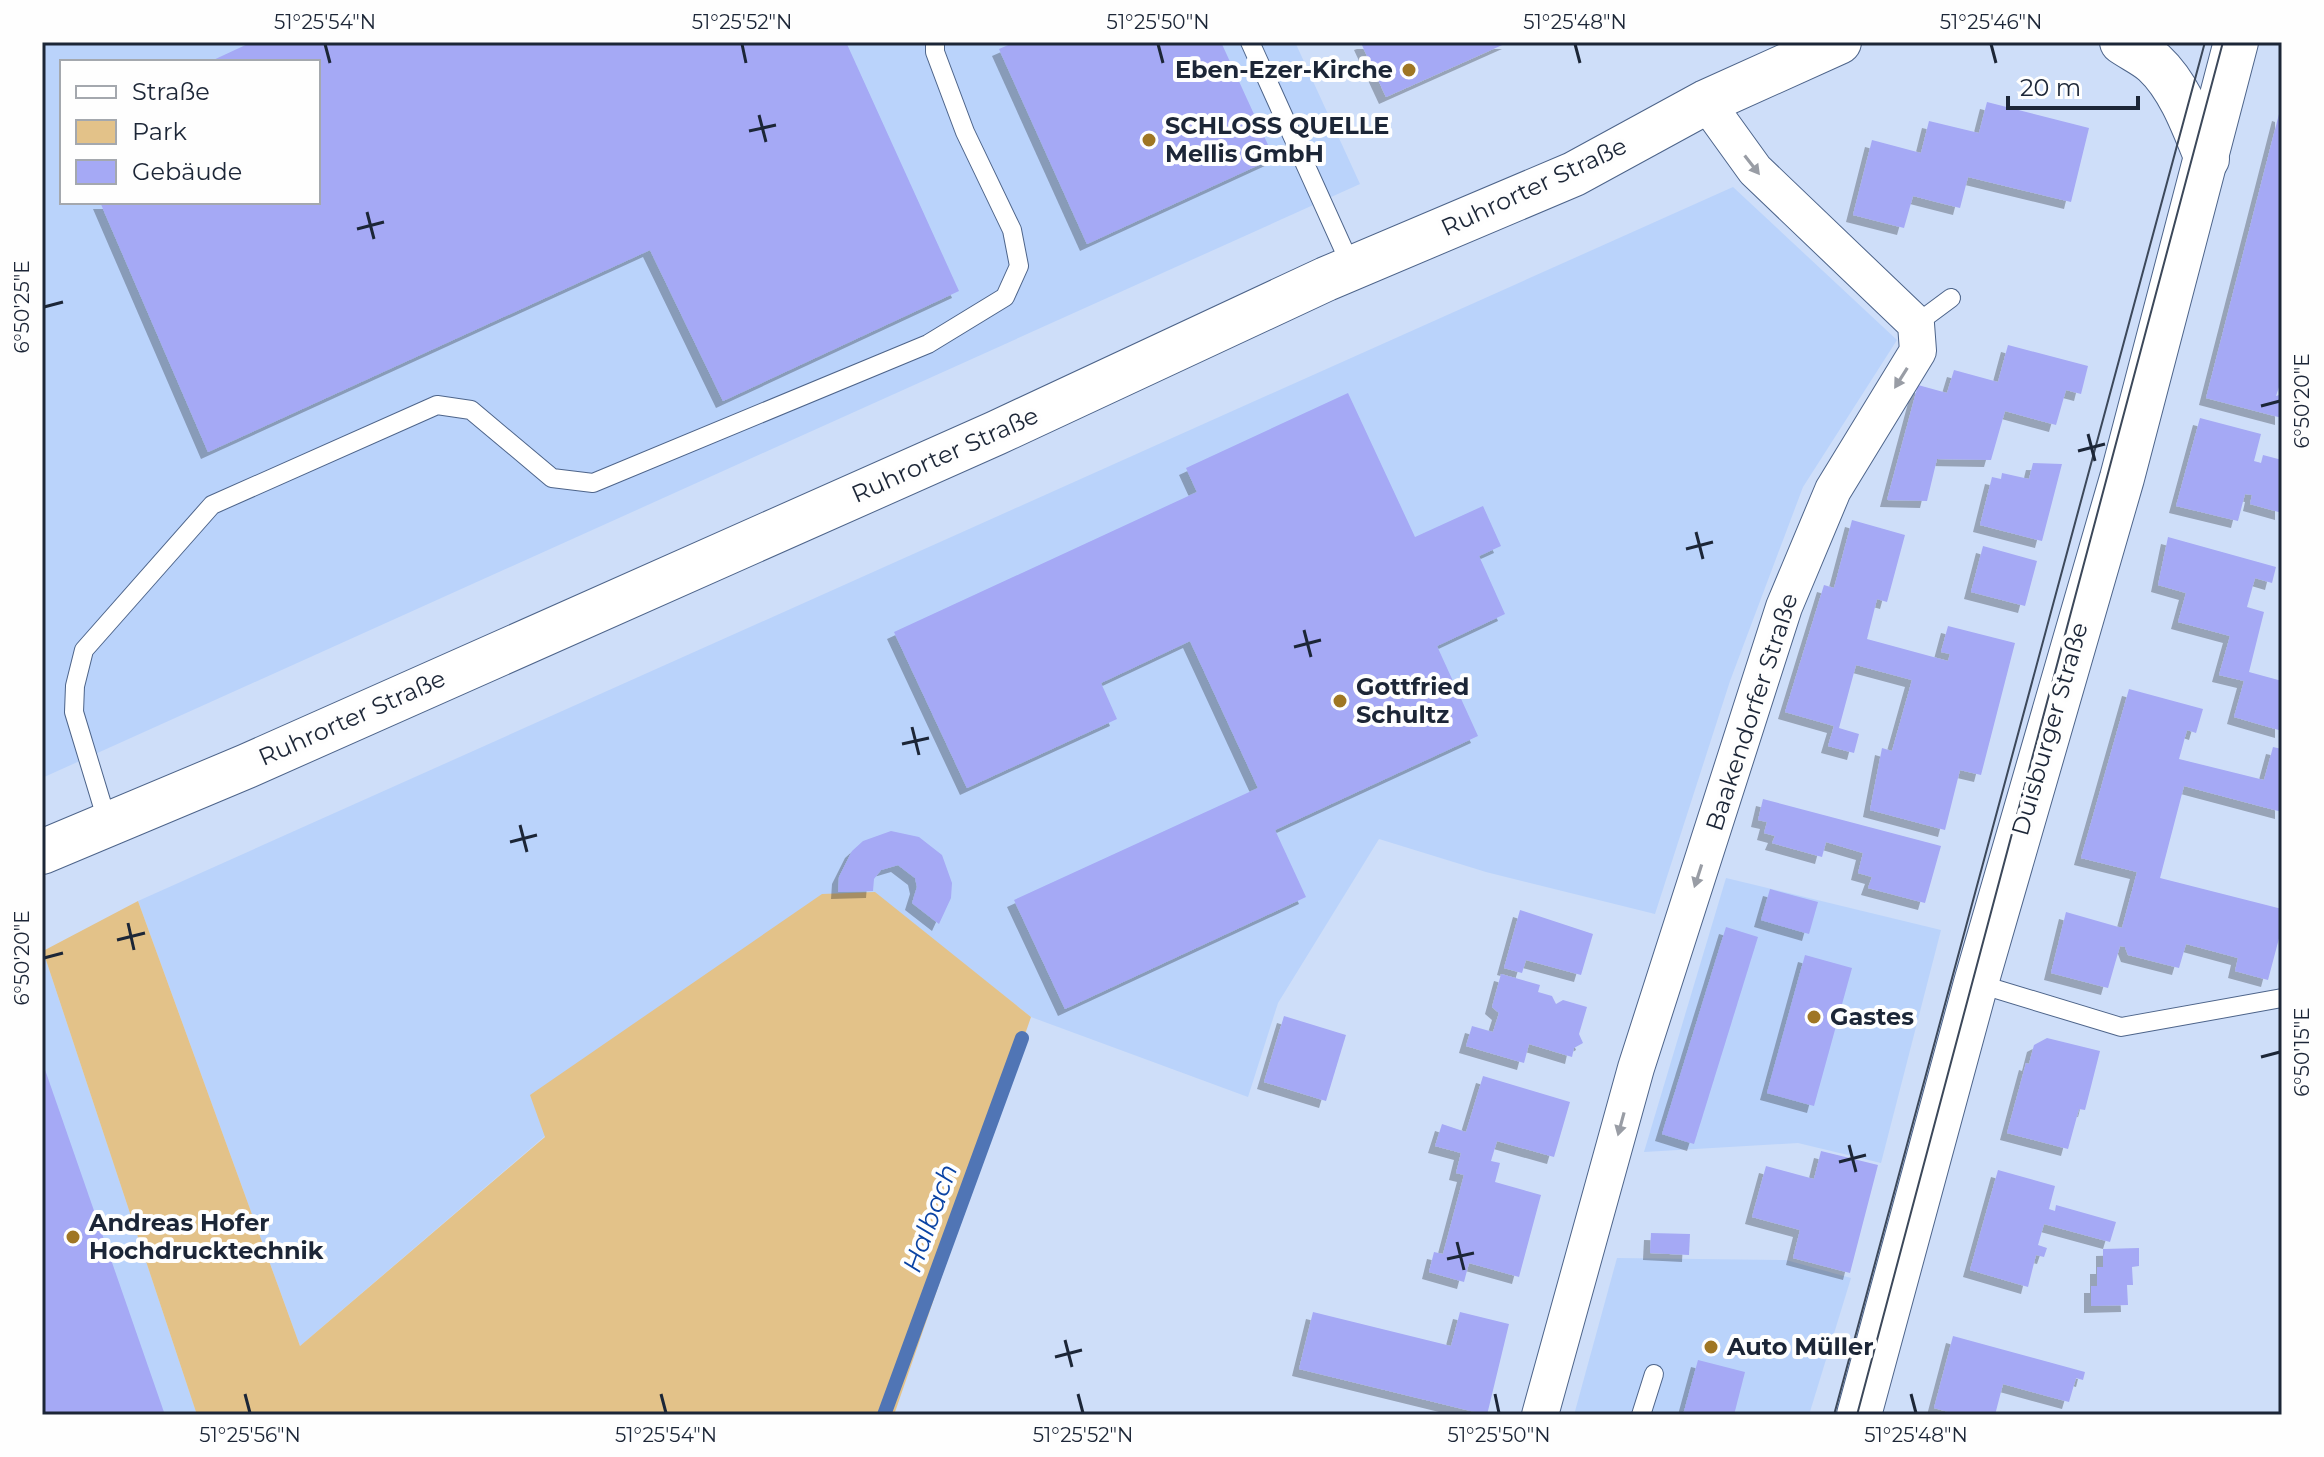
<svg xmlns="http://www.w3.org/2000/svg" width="2324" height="1457" font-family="Montserrat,sans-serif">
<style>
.built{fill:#bad3fb;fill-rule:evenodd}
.green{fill:#e3c289}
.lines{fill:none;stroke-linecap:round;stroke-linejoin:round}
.stream{stroke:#5075b5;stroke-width:14}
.building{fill:#a5a9f5;filter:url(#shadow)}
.lane-casing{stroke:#4d648a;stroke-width:20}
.street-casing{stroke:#4d648a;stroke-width:38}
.secondary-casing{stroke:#4d648a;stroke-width:46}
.lane{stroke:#fff;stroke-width:18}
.street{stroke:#fff;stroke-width:36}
.secondary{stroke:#fff;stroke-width:44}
.tram{stroke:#3c485a;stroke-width:2}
.oneway{fill:#999da5}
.ticks{fill:none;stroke:#1c2637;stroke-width:3}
.poi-dot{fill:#9f7624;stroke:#fefefe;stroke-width:3}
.labels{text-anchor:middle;stroke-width:8;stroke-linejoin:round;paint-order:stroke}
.poi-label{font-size:24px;font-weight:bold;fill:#1c2637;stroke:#fefefe;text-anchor:start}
.street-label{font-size:24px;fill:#1c2637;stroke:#fefefe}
.water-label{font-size:26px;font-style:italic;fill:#0a43a4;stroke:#fefefe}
.neatline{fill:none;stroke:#1c2637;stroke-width:3}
.ticks-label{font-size:20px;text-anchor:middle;fill:#1c2637}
</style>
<defs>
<filter id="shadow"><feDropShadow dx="-7" dy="7" stdDeviation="0" flood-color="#0004"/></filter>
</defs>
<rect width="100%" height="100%" fill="#cedef9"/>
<!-- built -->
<g class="built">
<path d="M 42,42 L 1295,42 L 1360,184 L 42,778 ZM 62,62 L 318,62 L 318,202 L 62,202 Z"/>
<path d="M 1733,187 L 1897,340 L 1803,487 L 1730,681 L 1655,914 L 1486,872 L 1379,839 L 1278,1003 L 1248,1097 L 1031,1017 L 875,893 L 545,1136 L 300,1346 L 138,901 Z"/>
<path d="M 1726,878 L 1941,930 L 1881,1163 L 1798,1143 L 1644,1152 Z"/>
<path d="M 42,951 L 43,951 L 197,1415 L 42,1415 Z"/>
<path d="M 1617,1258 L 1786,1260 L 1851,1278 L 1809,1415 L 1574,1415 Z"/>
</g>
<!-- green -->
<path class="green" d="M 875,892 L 1031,1017 L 894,1415 L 197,1415 L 43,951 L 138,901 L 300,1346 L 545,1137 L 530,1095 L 822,894 Z"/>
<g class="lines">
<!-- stream -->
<path class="stream" d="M 884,1415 L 1022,1038"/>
</g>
<!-- building -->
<g class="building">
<path d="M 252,42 L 846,42 L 959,291 L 723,401 L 650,250 L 208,452 L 100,202 L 318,202 L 318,62 L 209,62 Z"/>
<path d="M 1015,42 L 1221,42 L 1274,158 L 1087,244 L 999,49 Z"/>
<path d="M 1364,42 L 1509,42 L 1386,97 L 1361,43 Z"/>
<path d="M 1987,102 L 2089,128 L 2071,202 L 1968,177 L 1960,208 L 1913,196 L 1904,228 L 1853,215 L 1872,140 L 1921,153 L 1929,121 L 1979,133 Z"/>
<path d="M 2279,114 L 2282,115 L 2282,378 L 2276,396 L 2282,394 L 2282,418 L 2206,398 Z"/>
<path d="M 2008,345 L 2088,366 L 2081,394 L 2066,390 L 2056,425 L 2005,411 L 1991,460 L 1937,459 L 1927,501 L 1887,500 L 1918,385 L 1947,393 L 1954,370 L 1998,382 Z"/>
<path d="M 1348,393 L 1415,537 L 1483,506 L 1501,546 L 1479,556 L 1505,614 L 1437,646 L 1478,736 L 1275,830 L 1306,897 L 1065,1009 L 1014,900 L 1258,788 L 1190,641 L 1101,683 L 1117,719 L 967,788 L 894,632 L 1197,492 L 1186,468 Z"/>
<path d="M 2200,418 L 2261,434 L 2254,461 L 2261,463 L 2263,455 L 2282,460 L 2282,513 L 2250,504 L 2252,495 L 2245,494 L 2238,521 L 2176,506 Z"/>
<path d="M 2033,463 L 2062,464 L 2042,541 L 1980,525 L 1992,477 L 2001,479 L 2002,473 L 2029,479 Z"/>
<path d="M 1852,520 L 1905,535 L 1887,602 L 1877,599 L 1867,639 L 1948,661 L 1950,654 L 1941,652 L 1948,626 L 2015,643 L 1981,775 L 1960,770 L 1945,830 L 1870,810 L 1882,748 L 1892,751 L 1912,680 L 1856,665 L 1839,728 L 1859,734 L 1854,753 L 1828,746 L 1834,726 L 1785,712 L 1824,585 L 1834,588 Z"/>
<path d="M 2168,537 L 2276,567 L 2272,583 L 2255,578 L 2247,607 L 2264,612 L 2249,672 L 2282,681 L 2282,731 L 2234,717 L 2244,681 L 2219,675 L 2230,636 L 2178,622 L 2186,593 L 2158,585 Z"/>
<path d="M 1983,546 L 2037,561 L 2025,606 L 1971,592 Z"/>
<path d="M 2129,689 L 2203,709 L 2196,733 L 2187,730 L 2179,759 L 2264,780 L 2273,747 L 2282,749 L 2282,812 L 2184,786 L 2160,878 L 2282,909 L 2282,927 L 2268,980 L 2235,971 L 2238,958 L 2186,944 L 2179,968 L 2128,955 L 2125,947 L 2120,946 L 2108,988 L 2051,973 L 2066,912 L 2122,928 L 2137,872 L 2081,858 Z"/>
<path d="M 1763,799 L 1941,846 L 1925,903 L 1868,888 L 1872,877 L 1858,873 L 1863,853 L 1826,842 L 1822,857 L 1772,843 L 1775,836 L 1764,833 L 1767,822 L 1758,820 Z"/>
<path d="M 891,831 L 919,837 L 942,855 L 952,883 L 951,898 L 939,924 L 912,903 L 917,887 L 915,878 L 898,865 L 881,870 L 874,879 L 873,891 L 838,892 L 839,877 L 852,851 L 863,841 Z"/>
<path d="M 1770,889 L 1818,902 L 1809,934 L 1761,920 Z"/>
<path d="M 1520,910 L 1593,934 L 1581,975 L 1526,960 L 1522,973 L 1504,968 Z"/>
<path d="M 1726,927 L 1758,937 L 1694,1144 L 1662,1134 Z"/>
<path d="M 1805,955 L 1852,968 L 1814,1106 L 1767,1093 Z"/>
<path d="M 1501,974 L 1540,985 L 1538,992 L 1552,996 L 1556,1004 L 1563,1000 L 1587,1007 L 1579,1034 L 1583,1043 L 1574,1048 L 1572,1057 L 1529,1044 L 1524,1063 L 1466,1046 L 1472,1026 L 1493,1032 L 1499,1013 L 1492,1007 Z"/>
<path d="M 1284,1016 L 1346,1035 L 1326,1101 L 1264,1082 Z"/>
<path d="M 2047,1038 L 2100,1051 L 2085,1110 L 2079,1109 L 2068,1149 L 2007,1133 L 2026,1063 L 2029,1064 L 2034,1045 Z"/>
<path d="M 42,1061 L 165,1415 L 42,1415 Z"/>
<path d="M 1483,1076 L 1570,1102 L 1554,1157 L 1497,1141 L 1491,1161 L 1500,1163 L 1495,1182 L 1541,1195 L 1519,1277 L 1469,1263 L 1464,1282 L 1429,1272 L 1434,1252 L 1443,1254 L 1464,1175 L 1456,1173 L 1461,1153 L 1435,1146 L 1442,1124 L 1466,1132 Z"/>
<path d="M 1821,1151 L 1878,1165 L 1850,1273 L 1793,1258 L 1800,1230 L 1752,1217 L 1766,1166 L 1814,1179 Z"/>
<path d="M 1998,1170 L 2055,1186 L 2049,1209 L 2055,1211 L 2056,1205 L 2116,1222 L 2110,1242 L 2044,1224 L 2038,1245 L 2047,1248 L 2044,1257 L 2036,1255 L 2028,1287 L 1970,1270 Z"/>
<path d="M 1651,1233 L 1690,1234 L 1689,1255 L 1650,1253 Z"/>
<path d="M 2139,1248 L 2139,1266 L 2132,1267 L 2133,1285 L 2127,1285 L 2128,1305 L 2091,1306 L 2091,1286 L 2097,1286 L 2097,1267 L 2103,1267 L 2103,1249 Z"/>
<path d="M 1313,1312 L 1451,1346 L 1460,1312 L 1509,1324 L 1487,1415 L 1299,1369 Z"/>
<path d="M 1953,1336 L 2085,1372 L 2083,1380 L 2076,1378 L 2069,1402 L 2003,1384 L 1995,1415 L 1959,1415 L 1934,1408 Z"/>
<path d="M 1698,1360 L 1745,1372 L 1734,1415 L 1683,1415 Z"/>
</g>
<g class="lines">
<!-- lane casing -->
<g class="lane-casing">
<g id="lane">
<path d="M 1250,42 L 1352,268"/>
<path d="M 1916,324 L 1951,298"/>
<path d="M 108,824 L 74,712 L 75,686 L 84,650 L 212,505 L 437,405 L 471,410 L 552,478 L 593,483 L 928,344 L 1005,297 L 1019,266 L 1012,230 L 965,132 L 935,52 L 935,42"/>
<path d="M 1976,983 L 2121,1027 L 2282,998"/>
<path d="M 1641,1415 L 1654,1374"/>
</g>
</g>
<!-- street casing -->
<g class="street-casing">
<path id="street" d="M 1540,1415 L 1636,1068 L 1784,607 L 1833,490 L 1918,351 L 1916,324 L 1755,170 L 1706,102"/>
</g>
<!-- secondary casing -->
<g class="secondary-casing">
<g id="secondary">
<path d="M 2122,42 C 2132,49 2145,55 2154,63 C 2180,87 2194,127 2207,159"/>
<path d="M 42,852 L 247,766 L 996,433 L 1326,279 L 1574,174 L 1706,102 L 1839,42"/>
<path d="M 1859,1415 L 1976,983 L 2122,478 L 2236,42"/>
</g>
</g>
<!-- lane -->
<use href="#lane" class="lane"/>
<!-- street -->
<use href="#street" class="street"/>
<!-- secondary -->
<use href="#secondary" class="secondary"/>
<!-- tram -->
<g class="tram">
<path d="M 1834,1415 L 2205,42"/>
<path d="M 1857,1415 L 2223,42"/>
</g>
</g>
<!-- one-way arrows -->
<defs><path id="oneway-solid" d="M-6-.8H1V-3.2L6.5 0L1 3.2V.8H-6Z" transform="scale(2)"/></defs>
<g class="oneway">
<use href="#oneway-solid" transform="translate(1752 165) rotate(52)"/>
<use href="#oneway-solid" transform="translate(1901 378) rotate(122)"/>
<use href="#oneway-solid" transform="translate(1698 876) rotate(108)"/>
<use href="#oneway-solid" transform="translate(1621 1124) rotate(105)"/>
</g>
<!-- ticks -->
<path class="ticks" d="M 325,44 L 330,63M 742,44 L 746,63M 1158,44 L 1163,63M 1575,44 L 1580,63M 1991,44 L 1996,63M 759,115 L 766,142M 749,131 L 776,125M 367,212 L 374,239M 357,229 L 384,222M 44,307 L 63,302M 2261,406 L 2280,401M 2088,434 L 2095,461M 2078,451 L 2105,444M 1696,532 L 1703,559M 1686,549 L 1713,542M 1304,630 L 1311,657M 1294,647 L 1321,640M 912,727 L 919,755M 902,744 L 929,738M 520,825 L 527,852M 510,842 L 537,835M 128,923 L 134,950M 117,940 L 145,933M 44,958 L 63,953M 2261,1057 L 2280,1052M 1849,1145 L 1856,1172M 1839,1162 L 1866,1155M 1457,1242 L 1464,1270M 1447,1259 L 1474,1253M 1065,1340 L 1072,1367M 1055,1357 L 1082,1350M 245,1394 L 250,1413M 661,1394 L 666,1413M 1078,1394 L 1083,1413M 1495,1394 L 1499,1413M 1911,1394 L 1916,1413"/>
<!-- markers -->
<g class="poi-dot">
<circle cx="1409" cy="70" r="8"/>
<circle cx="1149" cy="140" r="8"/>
<circle cx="1340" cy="701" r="8"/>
<circle cx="1814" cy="1017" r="8"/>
<circle cx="73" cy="1237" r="8"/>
<circle cx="1711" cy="1347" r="8"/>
</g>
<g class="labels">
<!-- poi labels -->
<g class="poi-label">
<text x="1393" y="78" text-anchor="end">Eben-Ezer-Kirche</text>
<text x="1165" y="134">SCHLOSS QUELLE<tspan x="1165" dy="28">Mellis GmbH</tspan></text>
<text x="1356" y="695">Gottfried<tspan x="1356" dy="28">Schultz</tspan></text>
<text x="1830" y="1025">Gastes</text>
<text x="89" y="1231">Andreas Hofer<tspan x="89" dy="28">Hochdrucktechnik</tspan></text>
<text x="1727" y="1355">Auto Müller</text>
</g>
<!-- street labels -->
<g class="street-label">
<text transform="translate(1534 187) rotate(-25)" y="8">Ruhrorter Straße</text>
<text transform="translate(945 455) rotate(-24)" y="8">Ruhrorter Straße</text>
<text transform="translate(1752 712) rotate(-72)" y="8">Baakendorfer Straße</text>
<text transform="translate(352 718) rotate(-24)" y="8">Ruhrorter Straße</text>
<text transform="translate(2050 729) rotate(-74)" y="8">Duisburger Straße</text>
</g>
<!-- water labels -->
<g class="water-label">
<text transform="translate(930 1218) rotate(-70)" y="9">Halbach</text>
</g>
</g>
<!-- border -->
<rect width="2324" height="1457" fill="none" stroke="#fefefe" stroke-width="88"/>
<!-- legend -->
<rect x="60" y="60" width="260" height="144" fill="#fefefe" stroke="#a4a8ae" stroke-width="2"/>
<rect x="76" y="86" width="40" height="12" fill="#ffffff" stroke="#a4a8ae" stroke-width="2"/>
<text x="132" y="100" font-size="24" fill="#1c2637">Straße</text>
<rect x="76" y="120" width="40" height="24" fill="#e3c289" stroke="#a4a8ae" stroke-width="2"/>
<text x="132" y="140" font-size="24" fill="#1c2637">Park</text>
<rect x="76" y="160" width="40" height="24" fill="#a5a9f5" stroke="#a4a8ae" stroke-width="2"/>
<text x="132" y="180" font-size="24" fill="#1c2637">Gebäude</text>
<!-- scale -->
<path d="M2008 96v12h130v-12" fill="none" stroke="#1c2637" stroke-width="4"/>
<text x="2020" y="96" font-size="24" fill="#1c2637" stroke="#fefefe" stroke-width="6" paint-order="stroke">20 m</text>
<rect x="44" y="44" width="2236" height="1369" class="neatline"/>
<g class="ticks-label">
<text x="325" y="29">51°25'54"N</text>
<text x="742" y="29">51°25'52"N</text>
<text x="1158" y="29">51°25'50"N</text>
<text x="1575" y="29">51°25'48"N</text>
<text x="1991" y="29">51°25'46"N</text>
<text transform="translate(22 307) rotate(-90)" y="7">6°50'25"E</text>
<text transform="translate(2302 401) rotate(-90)" y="7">6°50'20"E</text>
<text transform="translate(22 958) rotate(-90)" y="7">6°50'20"E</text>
<text transform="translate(2302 1052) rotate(-90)" y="7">6°50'15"E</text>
<text x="250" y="1442">51°25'56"N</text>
<text x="666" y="1442">51°25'54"N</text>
<text x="1083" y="1442">51°25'52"N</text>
<text x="1499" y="1442">51°25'50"N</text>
<text x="1916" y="1442">51°25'48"N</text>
</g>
</svg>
